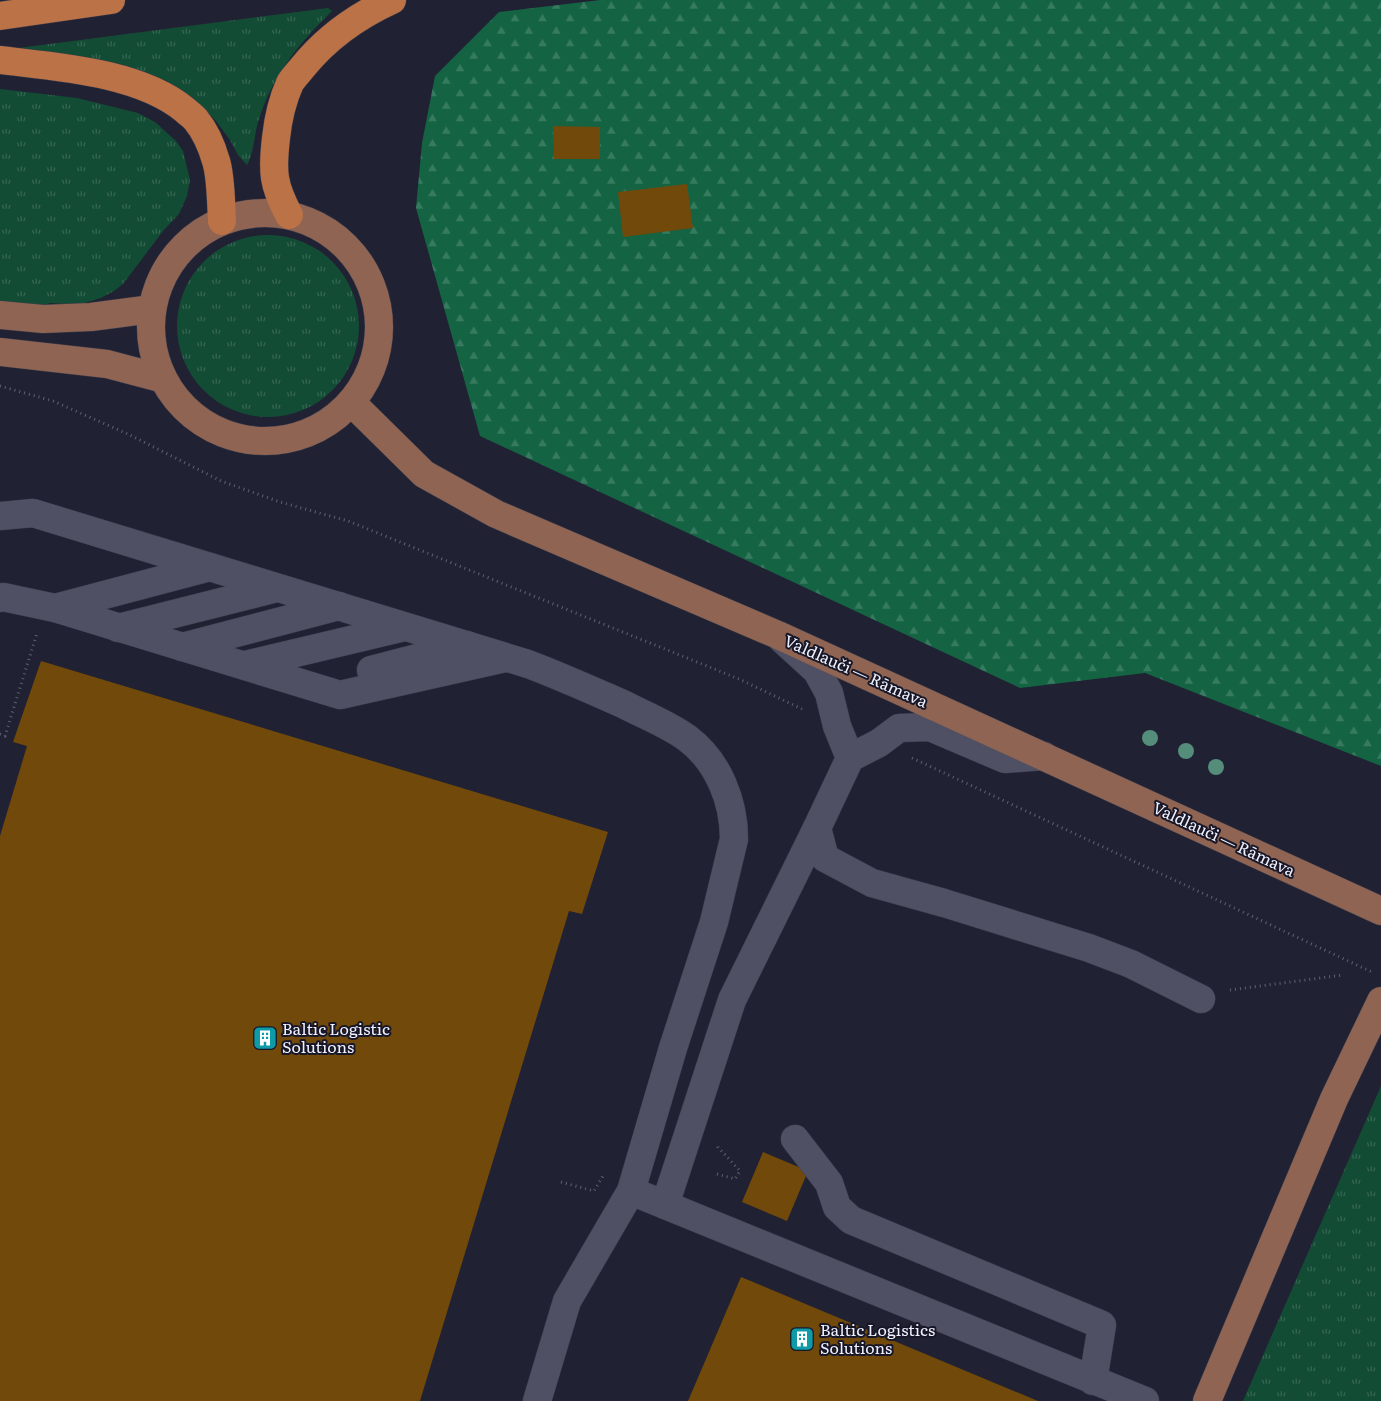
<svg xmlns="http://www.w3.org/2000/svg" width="1381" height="1401" font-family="Literata,serif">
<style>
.grass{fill:url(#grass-tufts)}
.forest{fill:url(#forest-firs)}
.building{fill:#71490a}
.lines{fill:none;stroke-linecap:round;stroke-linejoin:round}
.minor-casing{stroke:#3d3d4c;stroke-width:29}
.major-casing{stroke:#3d3d4c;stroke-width:29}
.highway-casing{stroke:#3d3d4c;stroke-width:29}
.path{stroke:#606171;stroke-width:3;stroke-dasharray:1 4;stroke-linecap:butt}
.minor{stroke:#4f5064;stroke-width:28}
.major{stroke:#8f6452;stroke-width:28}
.highway{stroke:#ba7246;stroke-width:28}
.tree{fill:#548d7a}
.labels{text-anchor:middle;stroke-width:4;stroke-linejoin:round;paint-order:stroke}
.street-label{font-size:16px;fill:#f0f1fd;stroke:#171728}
.poi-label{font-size:16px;fill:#f0f1fd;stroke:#171728;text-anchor:start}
</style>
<defs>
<pattern id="grass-tufts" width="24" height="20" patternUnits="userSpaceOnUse" patternTransform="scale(1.25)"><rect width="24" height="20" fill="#134c34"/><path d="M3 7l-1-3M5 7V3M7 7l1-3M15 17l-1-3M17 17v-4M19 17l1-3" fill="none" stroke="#366652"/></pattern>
<pattern id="forest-firs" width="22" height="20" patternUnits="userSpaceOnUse" patternTransform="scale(1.25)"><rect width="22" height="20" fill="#146343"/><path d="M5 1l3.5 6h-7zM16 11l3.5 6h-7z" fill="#367a5f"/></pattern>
</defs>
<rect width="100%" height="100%" fill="#202132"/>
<!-- grass -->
<g class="grass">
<path d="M 328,8 L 332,11 C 301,41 274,74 260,116 C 254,131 255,150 247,165 L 238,155 L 230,140 L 216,121 L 195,100 L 167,81 L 134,70 L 3,50 Z"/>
<path d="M 0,89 L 77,98 L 138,113 L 155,122 L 176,141 L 183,151 L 190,180 L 187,196 L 179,214 L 163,231 L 123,284 L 114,291 L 101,298 L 78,305 L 50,303 L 43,306 L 0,302 Z"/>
<circle cx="268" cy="326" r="91"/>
<path d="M 1381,1086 L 1381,1401 L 1243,1401 Z"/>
</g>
<!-- forest -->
<path class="forest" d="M 600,0 L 1381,0 L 1381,766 L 1145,673 L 1020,688 L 480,436 L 416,208 L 422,143 L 435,76 L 499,12 Z"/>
<!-- building -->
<g class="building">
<path d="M 553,126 L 600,127 L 600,159 L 554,159 Z"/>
<path d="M 687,184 L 693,228 L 623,237 L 618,192 Z"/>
<path d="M 41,661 L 608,832 L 582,914 L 569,911 L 420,1401 L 0,1401 L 0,836 L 27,746 L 13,742 Z"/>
<path d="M 763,1152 L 808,1171 L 787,1221 L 742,1202 Z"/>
<path d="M 741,1277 L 1038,1401 L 688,1401 Z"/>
</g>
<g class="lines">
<!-- minor casing -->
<g class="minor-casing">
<g id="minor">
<path d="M 0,516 L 33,513 L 528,664 C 560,676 591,690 623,704 C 644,715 668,724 687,738 C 718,761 734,801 734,839 L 714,922 L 673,1048 L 631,1191 L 567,1301 L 537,1401"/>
<path d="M 0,598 L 3,597 L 55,608 L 340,695 L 505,658"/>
<path d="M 55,608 L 210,567"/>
<path d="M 118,628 L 277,588"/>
<path d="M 782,639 L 817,671 L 829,693 L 837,726 L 850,758"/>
<path d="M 182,647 L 339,606"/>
<path d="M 245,665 L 405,627"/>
<path d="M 371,670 L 467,645"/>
<path d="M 1044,756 L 1005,759 L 930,727 L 899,728 L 879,743 L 850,758 L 817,828 L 825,858 L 872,883 L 944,903 L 1089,948 L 1131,964 L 1201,999"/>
<path d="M 795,1139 L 829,1183 L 837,1207 L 851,1220 L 1102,1325 L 1093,1381"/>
<path d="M 631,1191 L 1145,1401"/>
<path d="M 665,1205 L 732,1000 L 817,828"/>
</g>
</g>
<!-- major casing -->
<g class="major-casing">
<g id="major">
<circle cx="265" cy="327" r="114"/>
<path d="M 0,315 L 43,319 L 91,317 L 152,309"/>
<path d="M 0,352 L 107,364 L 160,378"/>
<path d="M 351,402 L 424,474 L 496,514 L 778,635 L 1381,911"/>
<path d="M 1207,1401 L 1334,1099 L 1381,1001"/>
</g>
</g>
<!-- highway casing -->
<g class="highway-casing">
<g id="highway">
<path d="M 0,16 L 111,0"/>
<path d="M 0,60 C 57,67 139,72 185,110 C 188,113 193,116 196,120 C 205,131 212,147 216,161 C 221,176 221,204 222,221"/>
<path d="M 289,215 C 273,185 272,172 276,138 C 278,119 282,101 290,83 C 293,78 298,73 302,68 C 326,38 357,16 392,0"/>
</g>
</g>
<!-- path -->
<g class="path">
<path d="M 0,386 L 53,401 L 130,435 L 221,481 L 280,502 L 348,521 L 739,679 L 802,709"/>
<path d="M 0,734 L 5,736 L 37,633"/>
<path d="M 912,758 L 1374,973"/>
<path d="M 1230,990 L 1343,975"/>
<path d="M 717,1174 L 735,1179 L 740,1171 L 718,1147 L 718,1144"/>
<path d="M 561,1182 L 594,1191 L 603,1176"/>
</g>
<!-- minor -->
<use href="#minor" class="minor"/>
<!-- major -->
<use href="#major" class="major"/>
<!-- highway -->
<use href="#highway" class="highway"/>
</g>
<!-- trees -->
<g class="tree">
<circle cx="1150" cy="738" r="8"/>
<circle cx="1186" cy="751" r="8"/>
<circle cx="1216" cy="767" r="8"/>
</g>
<!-- icons -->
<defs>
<g id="building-square" transform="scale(1.25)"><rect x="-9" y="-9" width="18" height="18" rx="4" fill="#0f9aa8" stroke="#171728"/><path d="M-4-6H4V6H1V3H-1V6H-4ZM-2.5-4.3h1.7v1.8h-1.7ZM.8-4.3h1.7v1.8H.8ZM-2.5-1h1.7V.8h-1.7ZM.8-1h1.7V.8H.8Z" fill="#fff"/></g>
</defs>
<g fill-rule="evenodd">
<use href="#building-square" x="265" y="1038"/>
<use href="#building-square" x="802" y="1339"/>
</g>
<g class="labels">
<!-- street labels -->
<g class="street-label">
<text transform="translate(856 671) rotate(24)" y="6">Valdlauči — Rāmava</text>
<text transform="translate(1224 839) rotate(25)" y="6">Valdlauči — Rāmava</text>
</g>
<!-- poi labels -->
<g class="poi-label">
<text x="282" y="1035">Baltic Logistic<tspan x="282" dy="18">Solutions</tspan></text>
<text x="820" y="1336">Baltic Logistics<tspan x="820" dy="18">Solutions</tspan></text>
</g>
</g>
</svg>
